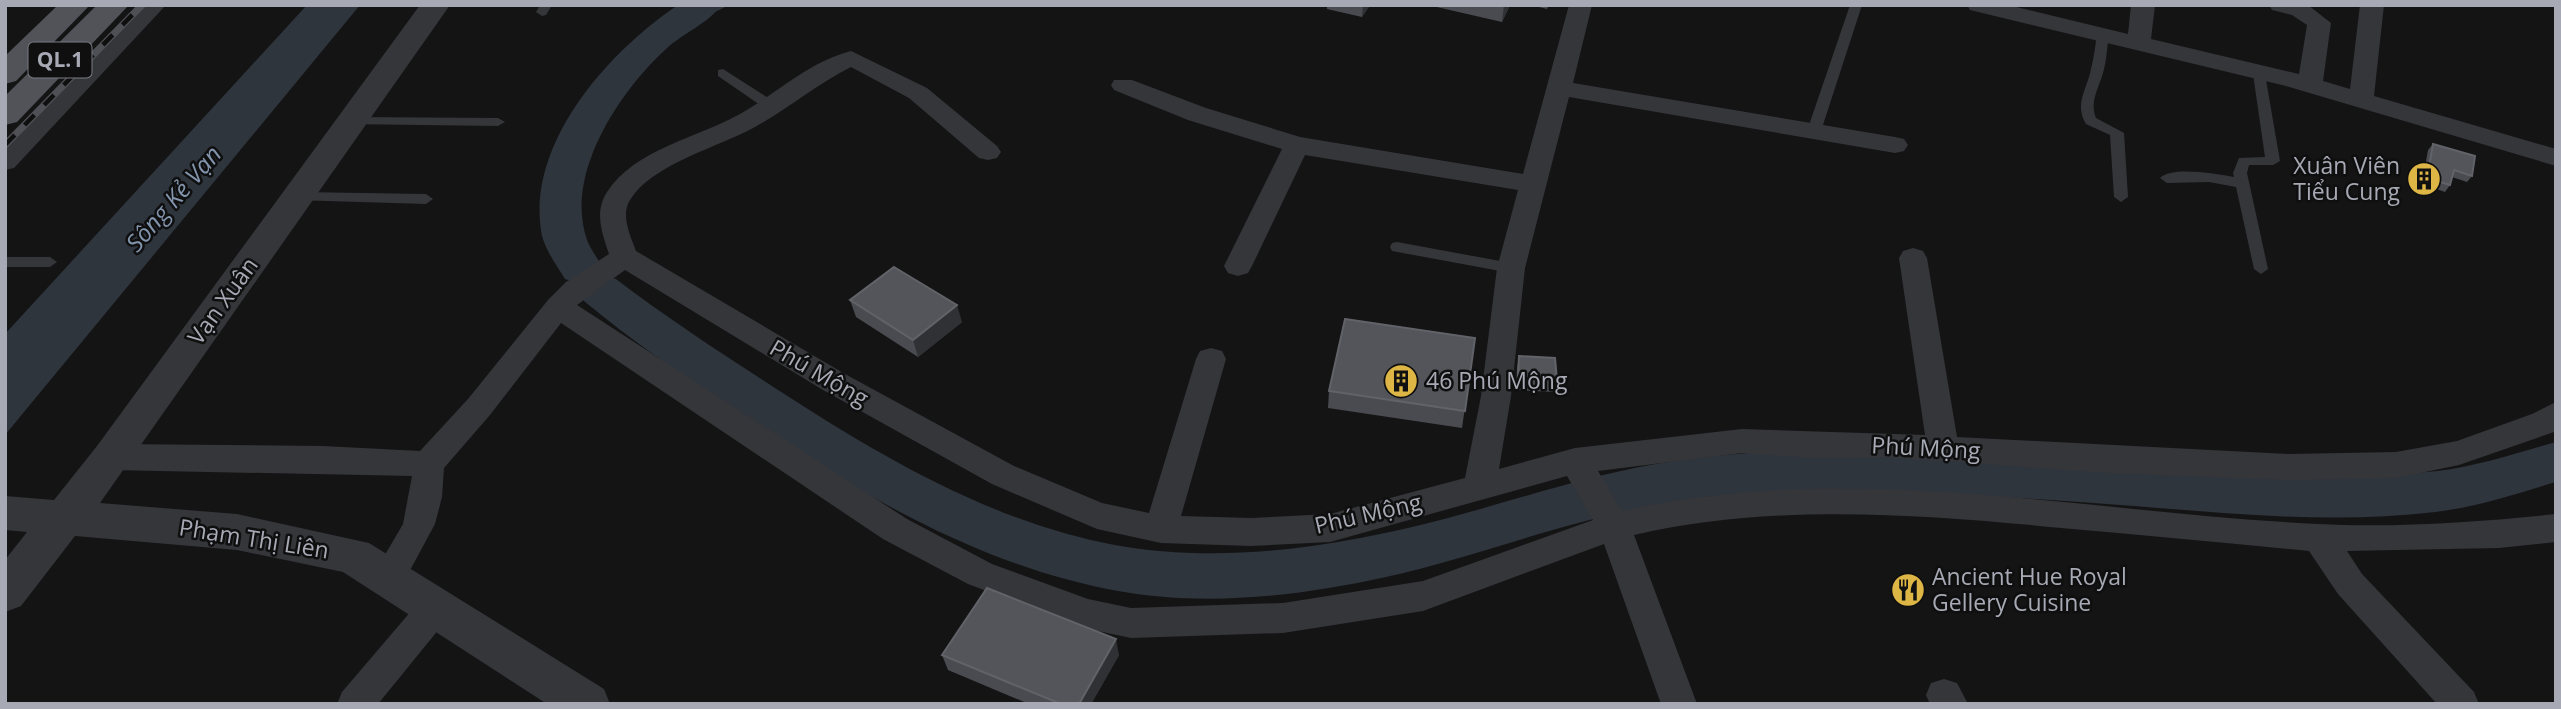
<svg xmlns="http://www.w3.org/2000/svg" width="2561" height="709" font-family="'Open Sans',sans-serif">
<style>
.water{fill:#2f353d}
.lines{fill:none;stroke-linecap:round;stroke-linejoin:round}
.river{fill:#2f353d;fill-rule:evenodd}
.service{fill:#35363a;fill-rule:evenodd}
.minor{fill:#35363a;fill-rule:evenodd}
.tertiary{fill:#35363a;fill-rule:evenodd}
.primary{fill:#525359;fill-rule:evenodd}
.rail-casing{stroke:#4f5055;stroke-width:7}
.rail{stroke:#0f0f10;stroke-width:4.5;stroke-dasharray:14;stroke-linecap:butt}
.wall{fill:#4a4b50}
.shaded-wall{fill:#303134}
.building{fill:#54555a;stroke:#616368;stroke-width:2}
.labels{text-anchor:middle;stroke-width:5;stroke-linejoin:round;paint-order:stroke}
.shield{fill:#0f0f10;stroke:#797c83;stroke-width:2}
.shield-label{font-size:21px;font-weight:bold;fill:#a7aab4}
.poi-label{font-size:23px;fill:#a7aab4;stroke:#0f0f10;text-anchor:start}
.street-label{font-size:23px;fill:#a7aab4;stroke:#0f0f10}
.water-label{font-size:24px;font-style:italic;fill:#8295ac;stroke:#0f0f10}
</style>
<rect width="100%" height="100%" fill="#141415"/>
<!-- water -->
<g class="water">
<path d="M 307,5 L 360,5 L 5,435 L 5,334 Z"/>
<path d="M 692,5 L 729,5 L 650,45 L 662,25 Z"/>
</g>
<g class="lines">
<!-- river -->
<path class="river" d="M 678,5 L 721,5 C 708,24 683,33 666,49 C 620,91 564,174 587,240 C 591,250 598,259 603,268 L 600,274 L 616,279 C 667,318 721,353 775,388 C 880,456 991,522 1115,545 C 1224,565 1342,546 1448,518 C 1523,498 1597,472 1675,461 C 1839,437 2009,456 2173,468 C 2261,474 2349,481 2437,471 C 2478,466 2516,453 2556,442 L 2556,482 C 2515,494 2477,507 2435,512 C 2335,524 2234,514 2134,506 C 2027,498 1920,491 1812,491 C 1754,491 1694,496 1637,509 C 1552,526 1471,558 1386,577 C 1300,596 1206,607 1118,591 C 978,566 852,490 735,411 C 684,376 632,341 584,301 L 577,290 L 581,284 L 565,279 C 557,266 546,251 542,236 C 524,145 609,51 678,5 Z"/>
<!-- service -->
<g class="service">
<path d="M 540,5 L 552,5 L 546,15 L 542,16 L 536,12 Z"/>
<path d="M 1850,5 L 1862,5 L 1821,131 L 1814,135 L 1809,134 L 1807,131 Z"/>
<path d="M 2103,31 L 2109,35 C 2107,46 2107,58 2104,69 C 2100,87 2089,100 2096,118 L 2124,133 L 2128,197 L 2121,202 L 2114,197 L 2110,135 L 2086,124 C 2074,103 2087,90 2091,69 C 2094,58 2095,46 2097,35 Z"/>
<path d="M 723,69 L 776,103 L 776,109 L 766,109 L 718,76 L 718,70 Z"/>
<path d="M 2259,70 L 2265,74 L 2280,161 L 2273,165 L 2249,165 L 2247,173 L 2268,269 L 2261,274 L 2254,269 L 2236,187 L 2209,182 L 2167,183 L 2160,178 C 2172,166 2217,174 2234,177 L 2233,173 L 2239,158 L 2265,157 L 2253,74 Z"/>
<path d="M 351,117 L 498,118 L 505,122 L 498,126 L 346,124 L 346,118 Z"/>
<path d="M 299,192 L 426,194 L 433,199 L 426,204 L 294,200 L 292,197 L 294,194 Z"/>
<path d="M 1397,242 L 1511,263 L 1518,268 L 1511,273 L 1392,251 L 1390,247 L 1392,243 Z"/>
<path d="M 5,257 L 50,257 L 57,262 L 50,267 L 5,267 Z"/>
</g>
<!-- minor -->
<g class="minor">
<path d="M 142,5 L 166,5 L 14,168 L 5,170 L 5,146 Z"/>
<path d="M 1569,5 L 1592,5 L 1573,83 L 1895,137 L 1904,139 L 1908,145 L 1904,151 L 1895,153 L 1569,97 L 1525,268 L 1511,396 L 1499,469 L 1575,448 L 1742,429 L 1925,435 L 1899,258 L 1903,251 L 1913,248 L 1923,251 L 1927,258 L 1957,437 L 2288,454 L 2396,452 L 2457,441 L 2532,414 L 2556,402 L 2554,432 L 2459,465 L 2396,478 L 2288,480 L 2110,473 L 1886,457 L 1816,458 L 1742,453 L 1598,471 L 1622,511 C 1853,459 2085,513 2318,524 C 2394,528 2480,522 2556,514 L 2556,542 L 2499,548 L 2347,551 L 2362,574 L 2474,692 L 2479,704 L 2437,704 L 2338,594 L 2309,551 C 2227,543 2144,535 2061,528 C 1920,514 1774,503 1634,535 L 1697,704 L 1661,704 L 1604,544 L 1423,611 L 1283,633 L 1131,638 L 1088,629 L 968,584 L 883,539 L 561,323 L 490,415 L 444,468 L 442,497 L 435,524 L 401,587 L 389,591 L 377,587 L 372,577 L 403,524 L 412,476 L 112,470 L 101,466 L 96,457 L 101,448 L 112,444 L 323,446 L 420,451 L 468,399 L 548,300 L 566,282 L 609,254 C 602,233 594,212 607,192 C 635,149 697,138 740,114 C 776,94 810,61 851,51 L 927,88 L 997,146 L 1001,152 L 997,158 L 988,160 L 979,158 L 909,98 L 851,67 C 817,84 788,109 755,127 C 719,147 652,164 630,200 C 620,215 631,237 636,251 L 845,374 L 1014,466 L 1102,503 L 1149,513 L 1196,359 L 1200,351 L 1211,348 L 1222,351 L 1226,359 L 1181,516 L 1251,518 L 1330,514 L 1465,478 L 1481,396 L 1497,268 L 1518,190 L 1305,155 L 1252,266 L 1248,273 L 1238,276 L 1228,273 L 1224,266 L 1282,149 L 1188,120 L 1114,90 L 1111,85 L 1114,80 L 1132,80 L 1206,108 L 1300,137 L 1523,174 ZM 625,270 L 823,390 L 992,484 L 1097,529 L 1161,543 L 1251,546 L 1330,542 L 1567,476 L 1593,520 L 1423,581 L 1283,603 L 1131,608 L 1088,599 L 992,564 L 907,519 L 577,305 Z"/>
<path d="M 1967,5 L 2008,5 L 2128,34 L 2131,5 L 2155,5 L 2151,39 L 2299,74 L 2307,25 L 2292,15 L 2272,10 L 2269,5 L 2308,5 L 2331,23 L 2323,81 L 2350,89 L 2360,5 L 2384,5 L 2374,96 L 2556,149 L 2556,166 L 2286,86 L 1970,10 Z"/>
<path d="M 436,592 L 448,596 L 453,607 L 448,618 L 378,704 L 337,704 L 342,692 L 424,596 Z"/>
<path d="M 1944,679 L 1957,683 L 1968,704 L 1930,704 L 1926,695 L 1931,683 Z"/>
</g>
<!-- tertiary -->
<path class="tertiary" d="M 420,5 L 450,5 L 100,503 L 237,514 L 369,543 L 604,689 L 610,704 L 547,704 L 343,572 L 237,550 L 75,536 L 21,606 L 5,612 L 5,560 L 27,532 L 5,530 L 5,496 L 54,500 L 97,446 Z"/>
<!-- primary -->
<g class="primary">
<path d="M 58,5 L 90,5 L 16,81 L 5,84 L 5,56 Z"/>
<path d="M 97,5 L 129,5 L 17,122 L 5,125 L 5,96 Z"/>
</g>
<!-- rail casing -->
<g class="rail-casing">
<path id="rail" d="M 5,145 L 142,5"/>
</g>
<!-- rail -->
<use href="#rail" class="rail"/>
</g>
<!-- wall -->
<g class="wall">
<path d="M 1327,5 L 1370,5 L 1362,17 L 1327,9 Z"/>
<path d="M 1428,5 L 1510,5 L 1502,22 Z"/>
<path d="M 1531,5 L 1549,5 L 1547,9 Z"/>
<path d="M 2433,144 L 2472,176 L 2467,182 L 2452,177 L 2450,185 L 2445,192 L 2422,184 L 2428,150 Z"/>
<path d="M 850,300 L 962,322 L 918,357 L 856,317 Z"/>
<path d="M 1475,338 L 1462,428 L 1328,408 L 1329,391 Z"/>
<path d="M 1519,356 L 1557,380 L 1554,392 L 1516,390 L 1517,368 Z"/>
<path d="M 942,655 L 1119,655 L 1091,704 L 1029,704 L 948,670 Z"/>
</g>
<!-- shaded-wall -->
<g class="shaded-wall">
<path d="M 1363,5 L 1370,5 L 1362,17 Z"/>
<path d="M 1504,5 L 1510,5 L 1502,22 Z"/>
<path d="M 957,305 L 962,322 L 918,357 L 913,340 Z"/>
<path d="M 1116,639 L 1119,655 L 1091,704 L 1079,704 Z"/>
</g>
<!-- building -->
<g class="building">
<path d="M 2433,144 L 2475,156 L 2472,176 L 2454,170 L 2450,185 L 2427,178 Z"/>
<path d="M 894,267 L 957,305 L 913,340 L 850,300 Z"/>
<path d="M 1345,319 L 1475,338 L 1465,411 L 1329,391 Z"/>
<path d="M 1519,356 L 1555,358 L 1557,380 L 1518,378 Z"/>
<path d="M 987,588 L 1116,639 L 1079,704 L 1061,704 L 942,655 Z"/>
</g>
<!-- icons -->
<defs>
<g id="building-disc" transform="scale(1.75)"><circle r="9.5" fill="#ddb645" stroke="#0f0f10"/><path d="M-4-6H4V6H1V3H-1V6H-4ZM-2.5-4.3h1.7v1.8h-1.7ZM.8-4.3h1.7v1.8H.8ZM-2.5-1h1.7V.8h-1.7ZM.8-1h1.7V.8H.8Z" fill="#111"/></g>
<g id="restaurant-disc" transform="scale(1.75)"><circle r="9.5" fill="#ddb645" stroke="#0f0f10"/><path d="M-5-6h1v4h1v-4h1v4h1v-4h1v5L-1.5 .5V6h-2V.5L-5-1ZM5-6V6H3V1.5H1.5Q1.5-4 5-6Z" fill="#111"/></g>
</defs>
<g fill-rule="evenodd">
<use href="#building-disc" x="2424" y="179"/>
<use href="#building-disc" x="1401" y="381"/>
<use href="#restaurant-disc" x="1908" y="590"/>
</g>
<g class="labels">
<!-- shield labels -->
<rect class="shield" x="28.5" y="42.5" width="63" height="35" rx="5"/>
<g class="shield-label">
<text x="60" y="67">QL.1</text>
</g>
<!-- poi labels -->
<g class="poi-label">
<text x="2400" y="174" text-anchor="end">Xuân Viên<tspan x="2400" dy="26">Tiểu Cung</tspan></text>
<text x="1426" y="389">46 Phú Mộng</text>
<text x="1932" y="585">Ancient Hue Royal<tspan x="1932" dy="26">Gellery Cuisine</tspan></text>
</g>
<!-- street labels -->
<g class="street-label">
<text transform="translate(223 301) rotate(-54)" y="8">Vạn Xuân</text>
<text transform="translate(819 373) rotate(30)" y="8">Phú Mộng</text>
<text transform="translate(1926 448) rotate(3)" y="8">Phú Mộng</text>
<text transform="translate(1368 514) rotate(-13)" y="8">Phú Mộng</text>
<text transform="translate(254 539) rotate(9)" y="8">Phạm Thị Liên</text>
</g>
<!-- water labels -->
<g class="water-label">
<text transform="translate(174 199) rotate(-49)" y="8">Sông Kẻ Vạn</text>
</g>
</g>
<!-- border -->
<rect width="2561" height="709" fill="none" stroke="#a7aab4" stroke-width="14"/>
</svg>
